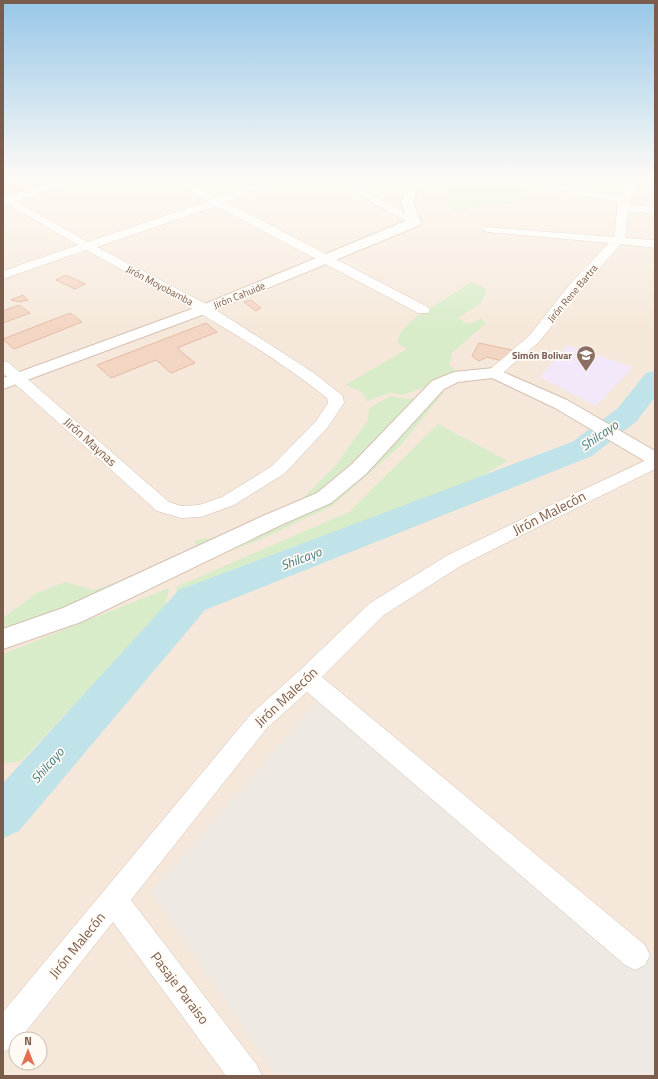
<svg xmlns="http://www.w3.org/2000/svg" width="658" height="1079" font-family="'Titillium Web',sans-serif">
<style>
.residential{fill:#f5e8da;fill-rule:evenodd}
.industrial{fill:#efe9e4}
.education{fill:#f3e8fa}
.green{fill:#d8ecc9}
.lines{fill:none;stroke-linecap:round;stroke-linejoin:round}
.river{fill:#bfe3e8;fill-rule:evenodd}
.building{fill:#f3d5c3;stroke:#e6bba3}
.street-casing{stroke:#d1beb0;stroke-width:1}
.secondary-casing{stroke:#d6c0b0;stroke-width:2}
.street{fill:#fff;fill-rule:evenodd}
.secondary{fill:#fff;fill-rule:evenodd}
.labels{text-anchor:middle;stroke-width:3.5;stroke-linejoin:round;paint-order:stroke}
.far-street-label{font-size:10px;fill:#7a5c4d;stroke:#fffaf3}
.far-education-label{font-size:10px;font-weight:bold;fill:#785e54;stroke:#fffaf3;text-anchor:end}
.street-label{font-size:12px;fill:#7a5c4d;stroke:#fffaf3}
.water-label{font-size:13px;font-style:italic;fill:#437c86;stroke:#fffaf3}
.near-street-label{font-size:14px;fill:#7a5c4d;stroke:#fffaf3}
</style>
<rect width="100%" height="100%" fill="#fdf6ec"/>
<!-- residential -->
<path class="residential" d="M 3,180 L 655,180 L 655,1076 L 3,1076 ZM 16,1039 L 40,1039 L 40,1063 L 16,1063 Z"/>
<!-- industrial -->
<path class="industrial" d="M 319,699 L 655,958 L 655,1076 L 277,1076 L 151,893 Z"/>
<!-- education -->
<path class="education" d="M 567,345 L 633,367 L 596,406 L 540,377 Z"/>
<!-- green -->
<g class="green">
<path d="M 474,180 L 486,180 L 526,187 L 513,204 C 491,204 478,203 459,213 L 450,208 L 445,202 L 456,202 L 446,189 L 467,188 Z"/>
<path d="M 472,282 L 487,289 L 481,303 L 458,318 L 468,324 L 481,319 L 486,323 L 452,353 L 449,364 L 459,374 L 459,381 L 448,387 L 437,383 L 402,395 L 390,393 L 367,401 L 362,392 L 345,385 L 407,349 L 397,343 L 401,332 L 413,319 Z"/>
<path d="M 439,387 L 444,392 L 400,446 L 332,506 L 257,541 L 122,590 L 3,636 L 3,618 L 37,593 L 65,582 L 94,590 L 199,553 L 194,540 L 221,537 L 300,501 L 336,465 L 368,420 L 369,408 L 391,396 C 410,402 423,398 439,387 Z"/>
<path d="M 438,424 L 508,461 L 468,484 L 281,555 L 178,600 L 176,587 L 349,512 Z"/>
<path d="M 169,588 L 165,608 L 21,761 L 3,764 L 3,654 Z"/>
</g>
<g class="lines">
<!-- river -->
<path class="river" d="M 655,371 L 655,397 L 637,421 L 592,456 L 205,610 L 19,831 L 3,838 L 3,783 L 179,590 L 572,442 L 617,409 L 646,373 Z"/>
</g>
<!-- building -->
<g class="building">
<path d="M 25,180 L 47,180 L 12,191 L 3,187 Z"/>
<path d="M 66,275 L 85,284 L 75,289 L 56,280 Z"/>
<path d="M 23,295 L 28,300 L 20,302 L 11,300 Z"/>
<path d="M 251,300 L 261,308 L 256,311 L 244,302 Z"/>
<path d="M 19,305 L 30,313 L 3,323 L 3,311 Z"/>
<path d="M 70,313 L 82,322 L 14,349 L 3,339 Z"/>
<path d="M 206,323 L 217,332 L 177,348 L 195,363 L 171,373 L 156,360 L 111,378 L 97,365 Z"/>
<path d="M 479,343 L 512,350 L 506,362 L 487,357 L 479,361 L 472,356 Z"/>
</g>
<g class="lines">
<!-- street casing -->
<g class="street-casing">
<g id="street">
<path d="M 170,180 L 183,180 L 217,198 L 270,180 L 285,180 L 226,202 L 428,307 L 430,310 L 428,313 L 418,313 L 216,206 L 97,247 L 210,306 L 314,373 L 343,396 L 344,403 L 328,427 L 284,474 L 234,505 L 201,517 L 181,518 L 157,511 L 3,373 L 3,361 L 8,362 L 169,502 L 181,506 L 199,505 L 222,497 L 272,466 L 316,421 L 328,403 L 327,398 C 253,340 169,295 86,250 L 3,279 L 3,271 L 78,245 L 3,201 L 3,194 L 88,242 L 208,201 Z"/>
<path d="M 332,180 L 345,180 L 421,222 L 419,224 L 411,224 Z"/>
<path d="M 538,180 L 548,180 L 546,183 L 621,196 L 632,180 L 642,180 L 629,200 L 629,204 L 655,208 L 655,214 L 628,211 L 625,238 L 655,240 L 655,248 L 621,244 L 581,289 L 539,342 L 499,376 L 489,376 L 487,373 L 489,370 L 529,336 L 571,283 L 609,243 L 488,232 L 484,231 L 482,229 L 484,227 L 614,237 L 618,202 L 542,188 L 535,184 Z"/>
<path d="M 655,456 L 655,469 L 462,565 L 384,615 L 322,677 L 645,945 L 650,955 L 645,965 L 635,970 L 625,965 L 307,692 L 267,728 L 131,900 L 257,1065 L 262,1076 L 226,1076 L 113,922 L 20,1039 L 16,1039 L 14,1047 L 3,1052 L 3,1012 L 251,714 L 299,671 L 370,603 L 448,555 L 578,492 Z"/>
</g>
</g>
<!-- secondary casing -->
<g class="secondary-casing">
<g id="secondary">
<path d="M 62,180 L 81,180 L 79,182 L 3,205 L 3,197 Z"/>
<path d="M 410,180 L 422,180 L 413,202 L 421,222 L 420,225 L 210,312 L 3,389 L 3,378 L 200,306 L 408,220 L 401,202 Z"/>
<path d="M 494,368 L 567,400 L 655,451 L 655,465 L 648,463 L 555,408 L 492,378 L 458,382 L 444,389 L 366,474 L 331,503 L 281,525 L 81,622 L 3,649 L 3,629 L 63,608 L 265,515 L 317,493 L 352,464 L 432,381 L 454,372 Z"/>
</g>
</g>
<!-- street -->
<use href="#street" class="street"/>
<!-- secondary -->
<use href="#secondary" class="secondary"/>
</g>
<!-- sky -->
<linearGradient id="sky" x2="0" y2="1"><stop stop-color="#97c7e8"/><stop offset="0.54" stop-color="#fefbf6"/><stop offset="1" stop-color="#fefbf6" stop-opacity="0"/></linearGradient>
<rect width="658" height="331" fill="url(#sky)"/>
<!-- icons -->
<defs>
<g id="university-pin" transform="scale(1)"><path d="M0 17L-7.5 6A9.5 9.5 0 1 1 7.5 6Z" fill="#8d6e63" stroke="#fffaf3"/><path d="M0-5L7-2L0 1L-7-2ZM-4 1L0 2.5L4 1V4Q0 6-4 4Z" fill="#fff"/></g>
</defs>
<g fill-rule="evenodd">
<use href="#university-pin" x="586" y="355"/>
</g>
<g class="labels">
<!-- far-street labels -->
<g class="far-street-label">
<text transform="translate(160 285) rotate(28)" y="4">Jirón Moyobamba</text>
<text transform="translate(572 293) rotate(-50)" y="4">Jirón Rene Bartra</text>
<text transform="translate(239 295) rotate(-22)" y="4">Jirón Cahuide</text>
</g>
<!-- far-education labels -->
<g class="far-education-label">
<text x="572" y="359">Simón Bolivar</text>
</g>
<!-- street labels -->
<g class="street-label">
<text transform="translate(90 442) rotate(42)" y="4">Jirón Maynas</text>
</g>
<!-- water labels -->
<g class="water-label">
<text transform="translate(599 435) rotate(-35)" y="5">Shilcayo</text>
<text transform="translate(301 558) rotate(-21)" y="5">Shilcayo</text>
<text transform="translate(47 765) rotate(-49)" y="5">Shilcayo</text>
</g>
<!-- near-street labels -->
<g class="near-street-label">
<text transform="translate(549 513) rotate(-27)" y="5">Jirón Malecón</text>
<text transform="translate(286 697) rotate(-43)" y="5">Jirón Malecón</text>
<text transform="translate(77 945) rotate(-51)" y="5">Jirón Malecón</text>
<text transform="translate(180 988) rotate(53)" y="5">Pasaje Paraiso</text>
</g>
</g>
<!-- border -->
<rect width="658" height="1079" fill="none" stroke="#7a5c4d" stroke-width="8"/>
<!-- north arrow -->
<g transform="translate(28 1051)"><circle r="19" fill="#fffaf3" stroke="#cabbb1"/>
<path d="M0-3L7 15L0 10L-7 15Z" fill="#e76f51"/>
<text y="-6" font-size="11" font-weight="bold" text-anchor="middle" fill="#7a5c4d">N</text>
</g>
</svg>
